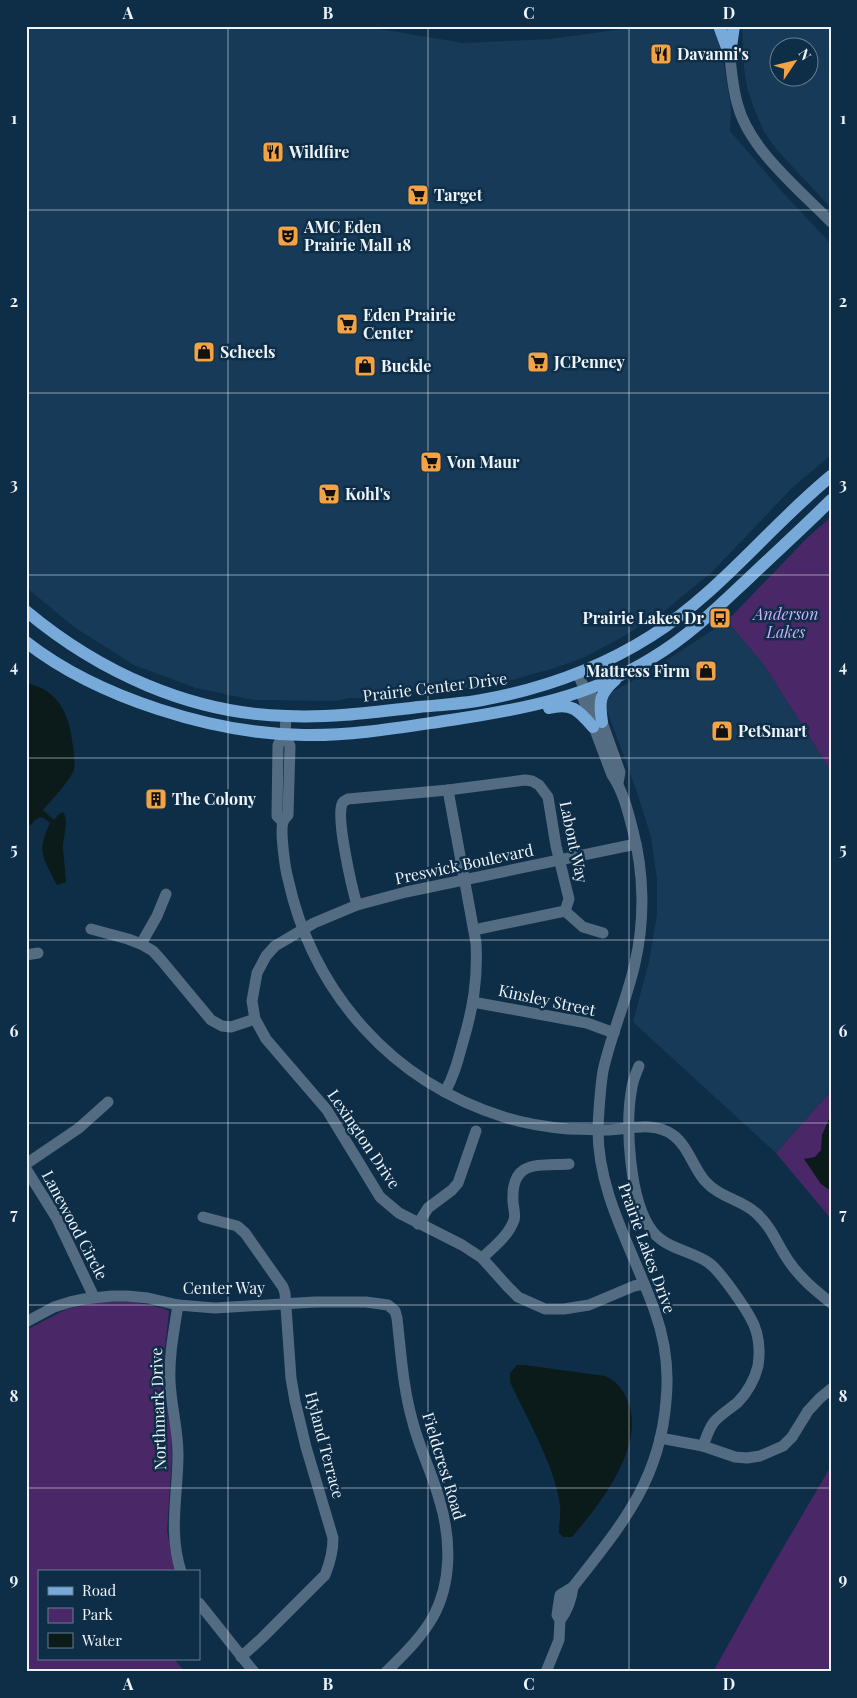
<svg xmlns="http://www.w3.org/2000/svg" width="857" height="1698" font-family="'Playfair Display',serif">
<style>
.built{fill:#163a57;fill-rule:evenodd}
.green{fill:#4a2766}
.water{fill:#0a1b19}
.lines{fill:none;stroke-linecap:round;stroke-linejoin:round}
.minor{stroke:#536c82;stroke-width:11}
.major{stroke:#78aad9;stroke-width:12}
.grid{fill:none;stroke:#edf3f9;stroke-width:1;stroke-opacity:0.55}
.labels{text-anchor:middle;stroke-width:5;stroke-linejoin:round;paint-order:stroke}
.poi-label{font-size:16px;font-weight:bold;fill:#edf3f9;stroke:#0e2e48;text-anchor:start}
.park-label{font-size:16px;font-style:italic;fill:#d2aafa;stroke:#0e2e48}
.street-label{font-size:16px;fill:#edf3f9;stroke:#0e2e48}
.neatline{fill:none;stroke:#edf3f9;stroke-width:2}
.grid-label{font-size:16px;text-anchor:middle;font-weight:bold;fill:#edf3f9}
</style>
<rect width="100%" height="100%" fill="#0e2e48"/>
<!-- built -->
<g class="built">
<path d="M 26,26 L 362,26 L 463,43 L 550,39 L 622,29 L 632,26 L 710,26 L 717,35 L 722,54 L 731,108 L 730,131 L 786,196 L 831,244 L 831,455 L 792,488 L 712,572 L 662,613 L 624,636 L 583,658 L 551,669 L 494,685 L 367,698 L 349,698 L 336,701 L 254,700 L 196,688 L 134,665 L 74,627 L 26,587 Z"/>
<path d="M 742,26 L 831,26 L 831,208 L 777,150 L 764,132 L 754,108 L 747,88 L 744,67 ZM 780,48 L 810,48 L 810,78 L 780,78 Z"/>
<path d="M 727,621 L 764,665 L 831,771 L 831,1091 L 776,1153 L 633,1022 L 649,962 L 657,915 L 657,879 L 651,837 L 637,792 L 606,708 L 608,694 L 645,674 Z"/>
</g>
<!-- green -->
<g class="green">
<path d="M 831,517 L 831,771 L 764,665 L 727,621 L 807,538 Z"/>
<path d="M 831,1091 L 831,1219 L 776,1153 Z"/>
<path d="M 129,1301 L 162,1308 L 169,1311 L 164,1356 L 166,1402 L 171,1428 L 172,1456 L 167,1531 L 175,1572 L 39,1572 L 39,1659 L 174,1659 L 185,1672 L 26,1672 L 26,1330 L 67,1309 L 96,1302 Z"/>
<path d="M 831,1466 L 831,1672 L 713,1672 L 766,1577 Z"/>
</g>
<!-- water -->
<g class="water">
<path d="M 26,683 C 60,690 69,715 73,746 C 74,753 75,763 74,770 C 71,779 50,802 43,810 L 54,820 L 59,814 L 63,812 C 70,823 62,837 63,849 C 64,860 65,870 66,882 L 57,885 C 43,857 36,853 50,823 L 44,818 L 40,817 L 35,820 L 31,825 L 26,826 Z"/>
<path d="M 831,1114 L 831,1189 L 828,1189 L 821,1184 L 804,1159 L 815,1157 L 821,1150 L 822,1135 Z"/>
<path d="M 517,1365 L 524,1365 L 605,1376 C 616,1381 621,1387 626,1397 C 649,1443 600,1504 572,1537 L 563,1537 L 559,1533 C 559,1524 561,1514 560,1505 C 556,1469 526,1416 510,1382 L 510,1373 Z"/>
</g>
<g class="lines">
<!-- minor -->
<g class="minor">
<path d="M 726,26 C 731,53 730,80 738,106 C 750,150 800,190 831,222"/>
<path d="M 578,674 L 585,690 L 592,696 L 602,722 L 620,772 L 618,783"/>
<path d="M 286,716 L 285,734 L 290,746 L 288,815 C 286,817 284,819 283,822 C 280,831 285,868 288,879 C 313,993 392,1082 504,1117 C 525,1124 547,1127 568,1129 C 582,1129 595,1130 609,1130 C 630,1129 654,1121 673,1135 C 688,1146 693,1167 705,1181 C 720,1198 741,1199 756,1213 C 771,1226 777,1244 788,1260 C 800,1278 815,1290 831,1303"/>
<path d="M 283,822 L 277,816 L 278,745 L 285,734"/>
<path d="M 636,844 L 406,892 L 357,905 L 314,923 L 275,946 L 266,956 L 257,973 L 252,1001 L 255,1019 L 266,1039 L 327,1110 L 380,1197 L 399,1213 L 462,1245 L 482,1258 L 508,1287 L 518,1297 L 545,1309 L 564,1309 L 589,1305 L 634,1286 L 644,1284"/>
<path d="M 357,905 C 352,888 336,819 342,804 C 343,801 345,801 348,799 L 448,790 L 525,780 L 532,781 L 539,785 L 548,797 L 556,846 L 569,899 L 565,911 L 474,930"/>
<path d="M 565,911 L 583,927 L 603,933"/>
<path d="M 91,929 L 128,939 L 141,944 L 153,951 L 162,961 L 211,1020 L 222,1026 L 231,1027 L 255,1019"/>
<path d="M 141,944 L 157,916 L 166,894"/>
<path d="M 26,955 L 38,953"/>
<path d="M 473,1002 L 587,1023 L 614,1033"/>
<path d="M 639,1066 C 636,1073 633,1080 632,1087 C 625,1124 629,1202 653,1232 C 667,1249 692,1251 709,1263 C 721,1272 748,1311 754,1325 C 759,1337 760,1353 758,1366 C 755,1379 747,1393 738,1402 C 730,1409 721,1414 714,1422 C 709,1428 706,1438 703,1446"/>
<path d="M 445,1092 C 454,1076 458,1060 463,1042 C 473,1008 478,979 476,943 L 448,790"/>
<path d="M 26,1164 L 79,1128 L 108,1102"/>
<path d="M 26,1169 L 56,1217 L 94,1297"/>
<path d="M 203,1217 L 237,1226 L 245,1233 L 283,1287 L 285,1293 L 291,1378 L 295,1401 L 306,1447 L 333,1538 C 333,1552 330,1563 325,1575 L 262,1638 L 241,1657"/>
<path d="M 418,1224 L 428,1208 L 452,1190 L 458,1183 L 476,1131"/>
<path d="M 482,1258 C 494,1247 509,1235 514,1220 C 516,1214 513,1207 513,1201 C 511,1159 539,1166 569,1164"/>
<path d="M 178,1305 C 174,1331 169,1355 170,1381 C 171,1406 178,1429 178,1454 C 178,1496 168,1530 181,1572"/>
<path d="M 26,1322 L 54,1307 L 70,1302 L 84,1299 L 112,1296 L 127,1296 L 148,1298 L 178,1305 L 215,1308 L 315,1302 L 366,1302 L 388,1305 L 395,1311 L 397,1318 C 401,1353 403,1389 413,1423 C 420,1450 433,1475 440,1502 C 451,1539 452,1582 433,1617 C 421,1638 403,1655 386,1672"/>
<path d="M 660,1438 L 703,1446 L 735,1457 L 747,1458 L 760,1456 L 783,1446 L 792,1437 L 808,1411 L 820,1398 L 831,1389"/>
<path d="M 199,1603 L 254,1672"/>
<path d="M 560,1620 C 567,1612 572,1597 573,1587"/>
<path d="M 546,1672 L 559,1640 L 560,1620 L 557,1615 L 560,1595 L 573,1587 C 620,1527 660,1481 666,1401 C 669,1372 665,1340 655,1312 C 634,1251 597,1194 598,1127 C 599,1108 600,1090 603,1071 C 611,1034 627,1000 635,963 C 645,920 644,873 633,831 C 628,811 623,791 612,775 L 583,698 L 585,690"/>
</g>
<!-- major -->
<g class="major">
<path d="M 719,26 L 730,56"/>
<path d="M 730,54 L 734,26"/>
<path d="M 26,611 C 99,672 191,714 287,716 C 331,718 375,712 419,707 C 440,705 461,704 482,700 C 542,689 599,669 651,636 C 720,592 769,527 831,476"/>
<path d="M 26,642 C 98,698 214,734 304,735 C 353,736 403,727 451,720 C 524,709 589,697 652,658 C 689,636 718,607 749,578 C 776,552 804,527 831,500"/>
<path d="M 549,708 C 572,702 579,711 593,727"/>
<path d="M 602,722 C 599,702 599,694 615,680"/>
</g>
</g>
<!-- grid -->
<path class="grid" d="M 228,26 L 228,1672M 428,26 L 428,1672M 629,26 L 629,1672M 26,210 L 831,210M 26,393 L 831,393M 26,575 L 831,575M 26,758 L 831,758M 26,940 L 831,940M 26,1123 L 831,1123M 26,1305 L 831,1305M 26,1488 L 831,1488"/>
<!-- icons -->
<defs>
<g id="restaurant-square" transform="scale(1.125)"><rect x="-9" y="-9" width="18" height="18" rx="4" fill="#f4a344" stroke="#0e2e48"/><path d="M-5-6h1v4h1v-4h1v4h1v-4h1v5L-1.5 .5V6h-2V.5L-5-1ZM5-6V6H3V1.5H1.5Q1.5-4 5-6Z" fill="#111"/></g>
<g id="supermarket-square" transform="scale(1.125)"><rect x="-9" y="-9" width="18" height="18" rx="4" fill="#f4a344" stroke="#0e2e48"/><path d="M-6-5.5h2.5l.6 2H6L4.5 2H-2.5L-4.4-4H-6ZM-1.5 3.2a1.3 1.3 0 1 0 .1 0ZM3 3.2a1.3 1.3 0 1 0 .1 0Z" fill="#111"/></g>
<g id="theatre-square" transform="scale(1.125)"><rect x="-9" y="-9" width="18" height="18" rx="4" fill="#f4a344" stroke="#0e2e48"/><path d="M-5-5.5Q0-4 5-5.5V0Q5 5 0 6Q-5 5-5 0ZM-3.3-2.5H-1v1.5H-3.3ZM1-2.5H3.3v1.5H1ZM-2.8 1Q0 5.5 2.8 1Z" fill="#111"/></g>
<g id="shop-square" transform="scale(1.125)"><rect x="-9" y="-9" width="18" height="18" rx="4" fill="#f4a344" stroke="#0e2e48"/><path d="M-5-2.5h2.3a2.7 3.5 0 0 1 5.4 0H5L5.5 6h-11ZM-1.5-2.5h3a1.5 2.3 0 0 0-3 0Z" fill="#111"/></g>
<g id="bus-square" transform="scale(1.125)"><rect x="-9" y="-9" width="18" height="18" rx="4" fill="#f4a344" stroke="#0e2e48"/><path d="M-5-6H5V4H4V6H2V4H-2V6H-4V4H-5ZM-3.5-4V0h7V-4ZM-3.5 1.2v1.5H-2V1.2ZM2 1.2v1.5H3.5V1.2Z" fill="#111"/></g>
<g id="building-square" transform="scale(1.125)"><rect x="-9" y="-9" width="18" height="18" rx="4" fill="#f4a344" stroke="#0e2e48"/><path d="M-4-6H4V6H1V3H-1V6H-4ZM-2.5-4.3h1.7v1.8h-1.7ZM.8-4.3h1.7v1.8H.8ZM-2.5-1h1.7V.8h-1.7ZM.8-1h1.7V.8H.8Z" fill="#111"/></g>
</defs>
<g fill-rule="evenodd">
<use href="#restaurant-square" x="661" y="54"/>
<use href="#restaurant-square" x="273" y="152"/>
<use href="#supermarket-square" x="418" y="195"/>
<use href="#theatre-square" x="288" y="236"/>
<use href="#supermarket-square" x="347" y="324"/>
<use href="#shop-square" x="204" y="352"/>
<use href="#supermarket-square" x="538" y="362"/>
<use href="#shop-square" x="365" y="366"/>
<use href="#supermarket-square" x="431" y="462"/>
<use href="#supermarket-square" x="329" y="494"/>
<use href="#bus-square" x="720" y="618"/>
<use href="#shop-square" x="706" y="671"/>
<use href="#shop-square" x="722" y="731"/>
<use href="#building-square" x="156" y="799"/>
</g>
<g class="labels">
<!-- poi labels -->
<g class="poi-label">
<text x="677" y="60">Davanni's</text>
<text x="289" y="158">Wildfire</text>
<text x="434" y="201">Target</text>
<text x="304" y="233">AMC Eden<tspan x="304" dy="18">Prairie Mall 18</tspan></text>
<text x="363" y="321">Eden Prairie<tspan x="363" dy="18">Center</tspan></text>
<text x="220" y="358">Scheels</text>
<text x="554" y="368">JCPenney</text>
<text x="381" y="372">Buckle</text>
<text x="447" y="468">Von Maur</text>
<text x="345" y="500">Kohl's</text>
<text x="704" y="624" text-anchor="end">Prairie Lakes Dr</text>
<text x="690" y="677" text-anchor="end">Mattress Firm</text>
<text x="738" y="737">PetSmart</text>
<text x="172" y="805">The Colony</text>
</g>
<!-- park labels -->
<g class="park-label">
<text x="786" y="620">Anderson<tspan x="786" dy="18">Lakes</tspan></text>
</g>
<!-- street labels -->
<g class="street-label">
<text transform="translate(435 687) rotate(-7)" y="6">Prairie Center Drive</text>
<text transform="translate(574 842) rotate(78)" y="6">Labont Way</text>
<text transform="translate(464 864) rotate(-12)" y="6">Preswick Boulevard</text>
<text transform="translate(547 1000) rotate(12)" y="6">Kinsley Street</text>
<text transform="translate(364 1139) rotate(56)" y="6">Lexington Drive</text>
<text transform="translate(75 1225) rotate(62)" y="6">Lanewood Circle</text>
<text transform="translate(647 1248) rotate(70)" y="6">Prairie Lakes Drive</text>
<text x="224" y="1294">Center Way</text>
<text transform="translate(158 1409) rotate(-92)" y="6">Northmark Drive</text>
<text transform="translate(325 1445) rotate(75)" y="6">Hyland Terrace</text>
<text transform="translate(444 1466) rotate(73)" y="6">Fieldcrest Road</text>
</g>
</g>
<!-- border -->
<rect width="857" height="1698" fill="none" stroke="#0e2e48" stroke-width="55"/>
<!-- legend -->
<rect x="38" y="1570" width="162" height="90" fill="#0e2e48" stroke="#677d8f"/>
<rect x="48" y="1587" width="25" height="8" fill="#78aad9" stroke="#677d8f"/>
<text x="82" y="1596" font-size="15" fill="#edf3f9">Road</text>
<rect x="48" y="1608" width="25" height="15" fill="#4a2766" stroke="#677d8f"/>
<text x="82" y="1620" font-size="15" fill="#edf3f9">Park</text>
<rect x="48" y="1633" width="25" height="15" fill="#0a1b19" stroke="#677d8f"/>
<text x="82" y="1646" font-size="15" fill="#edf3f9">Water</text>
<!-- north arrow -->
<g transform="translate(794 62) rotate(55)"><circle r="24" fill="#0e2e48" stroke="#677d8f"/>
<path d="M0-4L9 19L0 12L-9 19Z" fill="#f4a344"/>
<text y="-8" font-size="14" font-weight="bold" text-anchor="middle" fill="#edf3f9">N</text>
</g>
<rect x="28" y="28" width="802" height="1642" class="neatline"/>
<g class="grid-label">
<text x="128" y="19">A</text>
<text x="328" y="19">B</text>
<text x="529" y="19">C</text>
<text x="729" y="19">D</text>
<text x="14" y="124">1</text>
<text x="843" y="124">1</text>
<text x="14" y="307">2</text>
<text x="843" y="307">2</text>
<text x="14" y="490">3</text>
<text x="843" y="490">3</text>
<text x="14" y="672">4</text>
<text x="843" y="672">4</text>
<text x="14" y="855">5</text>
<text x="843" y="855">5</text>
<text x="14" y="1037">6</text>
<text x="843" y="1037">6</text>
<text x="14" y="1220">7</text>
<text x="843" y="1220">7</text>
<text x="14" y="1402">8</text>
<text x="843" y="1402">8</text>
<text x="14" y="1585">9</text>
<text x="843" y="1585">9</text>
<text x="128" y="1690">A</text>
<text x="328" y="1690">B</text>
<text x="529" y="1690">C</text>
<text x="729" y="1690">D</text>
</g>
</svg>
